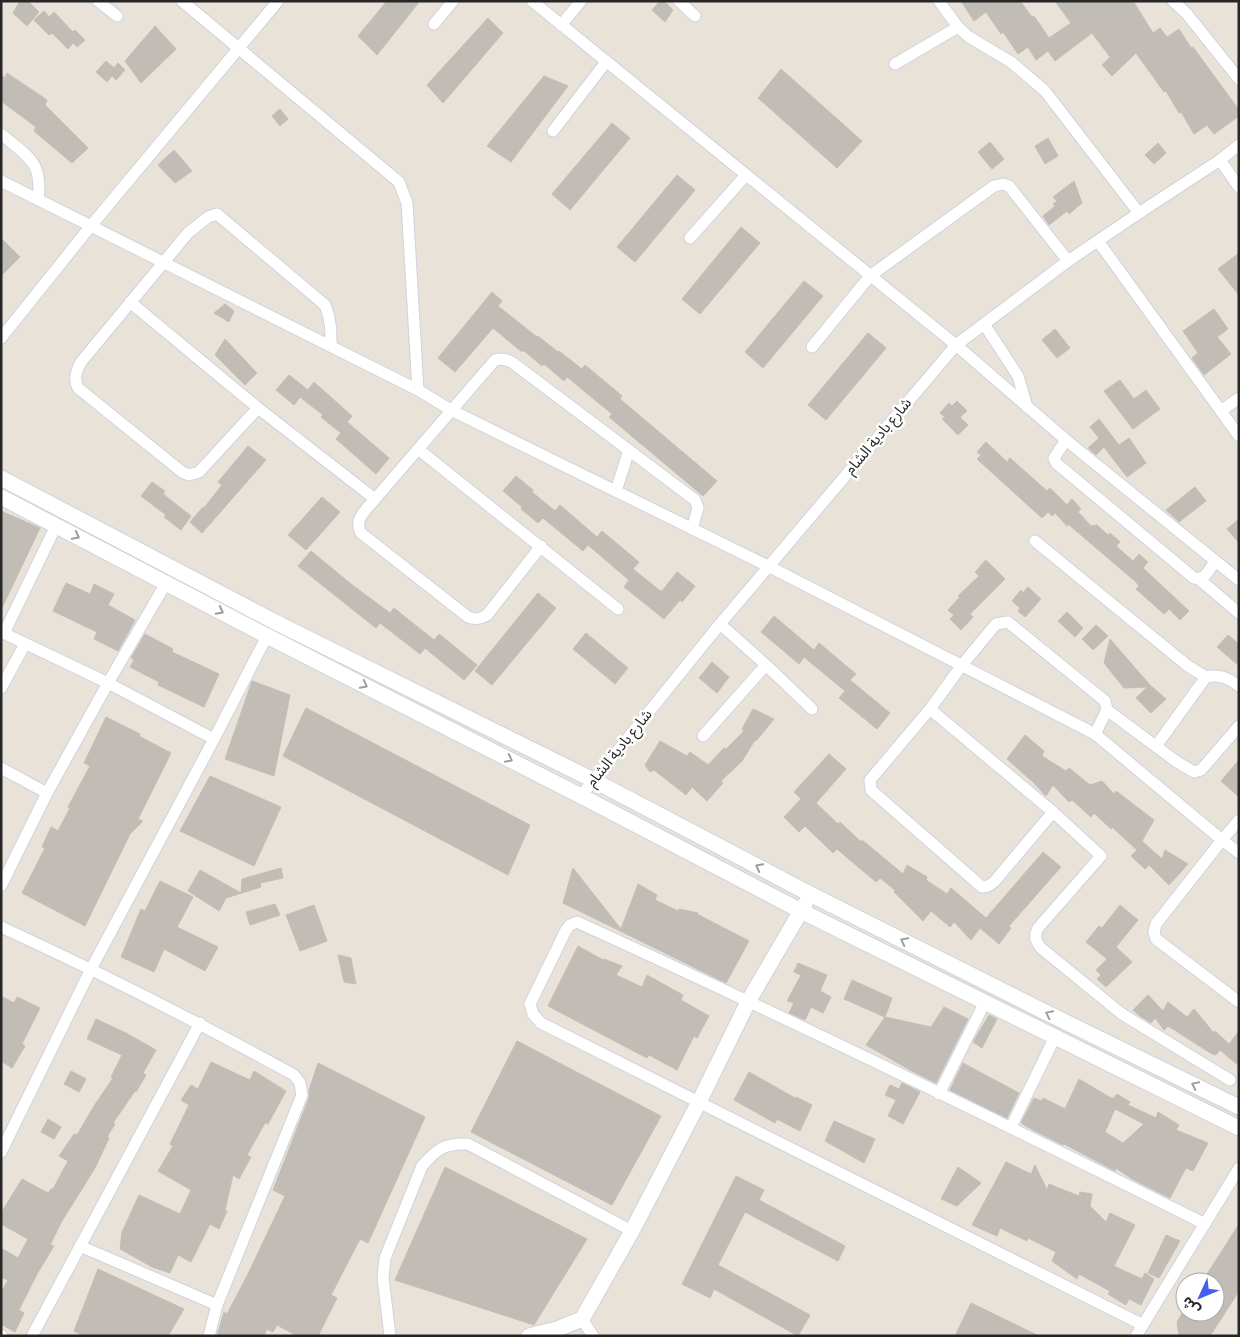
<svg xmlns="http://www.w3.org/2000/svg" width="1240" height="1337" font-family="Manrope,'Noto Sans Arabic',sans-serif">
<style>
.building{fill:#c1bcb6;stroke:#c4beb3;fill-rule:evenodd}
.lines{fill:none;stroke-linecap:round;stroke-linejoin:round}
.street-casing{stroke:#cfd2df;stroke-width:13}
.secondary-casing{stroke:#cfd2df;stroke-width:17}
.street{stroke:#fff;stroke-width:11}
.secondary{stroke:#fff;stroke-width:15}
.oneway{stroke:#9e9e9e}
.labels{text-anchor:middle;stroke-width:5;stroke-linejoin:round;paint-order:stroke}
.street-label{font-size:15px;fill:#272727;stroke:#fff}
</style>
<rect width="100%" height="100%" fill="#e9e2d9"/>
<!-- building -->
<g class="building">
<path d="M 20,1 L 28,1 L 39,12 L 27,26 L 13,13 Z"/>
<path d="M 387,1 L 420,1 L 377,55 L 358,36 Z"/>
<path d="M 660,1 L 664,1 L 673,10 L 665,22 L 652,10 Z"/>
<path d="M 961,1 L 1020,1 L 1032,17 L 1034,16 L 1049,38 L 1071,23 L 1055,1 L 1133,1 L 1153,33 L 1160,28 L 1167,37 L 1179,29 L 1191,48 L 1193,47 L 1239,110 L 1239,116 L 1214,134 L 1207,125 L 1194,134 L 1181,112 L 1179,113 L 1166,91 L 1164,92 L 1136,53 L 1112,76 L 1102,65 L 1110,57 L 1092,33 L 1055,61 L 1048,51 L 1036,60 L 1028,47 L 1018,54 L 1003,32 L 1001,34 L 986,12 L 974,21 Z"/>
<path d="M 44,11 L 49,17 L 54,12 L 73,32 L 75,30 L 85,40 L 77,47 L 73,43 L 68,49 L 52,33 L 49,35 L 34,20 Z"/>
<path d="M 488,18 L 503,33 L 443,103 L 427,85 Z"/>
<path d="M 155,26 L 176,49 L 141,83 L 125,61 Z"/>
<path d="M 106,61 L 114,68 L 118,63 L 125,70 L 116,80 L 112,76 L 107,82 L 96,72 Z"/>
<path d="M 781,69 L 862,141 L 837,168 L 758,98 Z"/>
<path d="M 7,73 L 47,100 L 45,105 L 88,148 L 72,163 L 34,131 L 36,127 L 1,101 L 1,75 L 5,78 Z"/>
<path d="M 544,76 L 568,86 L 511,162 L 487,146 Z"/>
<path d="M 280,109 L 288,119 L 280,126 L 272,116 Z"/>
<path d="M 612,123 L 630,138 L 570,210 L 552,194 Z"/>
<path d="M 1048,138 L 1058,156 L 1045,164 L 1035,146 Z"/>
<path d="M 990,142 L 1004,159 L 992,169 L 978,152 Z"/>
<path d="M 1158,143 L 1166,153 L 1154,164 L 1145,155 Z"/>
<path d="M 174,150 L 192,171 L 175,183 L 158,165 Z"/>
<path d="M 677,175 L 695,190 L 635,262 L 617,247 Z"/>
<path d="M 1074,181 L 1082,203 L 1069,214 L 1067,211 L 1049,225 L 1043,216 L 1055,206 L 1053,204 L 1057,201 L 1053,197 Z"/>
<path d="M 741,227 L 760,243 L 700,314 L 682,299 Z"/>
<path d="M 1,238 L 20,257 L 1,276 Z"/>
<path d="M 1239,253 L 1239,295 L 1218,269 Z"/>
<path d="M 804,281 L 823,296 L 763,368 L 745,352 Z"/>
<path d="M 492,292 L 502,301 L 498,306 L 537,337 L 538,336 L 558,352 L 559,351 L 582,369 L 585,365 L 622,396 L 620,399 L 717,481 L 703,496 L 609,417 L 612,414 L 567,377 L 564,381 L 544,364 L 542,366 L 523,350 L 522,352 L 493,328 L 455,372 L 438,358 Z"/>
<path d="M 225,304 L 234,311 L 229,322 L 214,313 Z"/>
<path d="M 1214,309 L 1228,329 L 1217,337 L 1231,354 L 1204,375 L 1192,358 L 1198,353 L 1183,331 Z"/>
<path d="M 1055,329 L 1070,348 L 1057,358 L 1042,340 Z"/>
<path d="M 868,333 L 886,348 L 826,420 L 808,405 Z"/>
<path d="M 225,339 L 257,373 L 245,385 L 215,355 Z"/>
<path d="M 289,375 L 308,390 L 314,382 L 352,416 L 347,422 L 389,458 L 376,474 L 336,439 L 341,433 L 321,417 L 323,415 L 300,397 L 294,405 L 276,390 Z"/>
<path d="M 1120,380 L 1134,399 L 1146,390 L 1160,409 L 1133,429 L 1104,391 Z"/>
<path d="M 957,401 L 967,411 L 960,417 L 968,425 L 958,435 L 942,419 L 945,417 L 940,413 L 949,403 L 952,406 Z"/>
<path d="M 1099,419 L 1119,445 L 1129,438 L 1146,463 L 1127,477 L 1104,447 L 1096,455 L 1088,448 L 1099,438 L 1090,427 Z"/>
<path d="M 986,442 L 1007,462 L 1010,458 L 1047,491 L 1050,488 L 1067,505 L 1072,499 L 1081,509 L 1078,512 L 1091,526 L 1097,525 L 1108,535 L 1110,533 L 1120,542 L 1116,546 L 1133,561 L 1139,554 L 1148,562 L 1143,568 L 1189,611 L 1180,620 L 1169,609 L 1164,614 L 1136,589 L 1139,586 L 1136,582 L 1068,524 L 1067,526 L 1055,513 L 1052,516 L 1048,512 L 1042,518 L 977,459 L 981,455 L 977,452 Z"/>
<path d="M 248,446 L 266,460 L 202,533 L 190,522 L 203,507 L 204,508 L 222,485 L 218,482 Z"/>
<path d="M 516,476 L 533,490 L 532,492 L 555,511 L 560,505 L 597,537 L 602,531 L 639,562 L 633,569 L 659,590 L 662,591 L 677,572 L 695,586 L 682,602 L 680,600 L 664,619 L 624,587 L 629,580 L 588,545 L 583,551 L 543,518 L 538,523 L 521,509 L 522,507 L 503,491 Z"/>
<path d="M 152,482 L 165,491 L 163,494 L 191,516 L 181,530 L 164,517 L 166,515 L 141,496 Z"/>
<path d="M 1195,487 L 1206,501 L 1179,522 L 1166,510 Z"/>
<path d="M 322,497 L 340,512 L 306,550 L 288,535 Z"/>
<path d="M 1,511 L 40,528 L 1,610 Z"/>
<path d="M 1239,519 L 1239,543 L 1227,529 Z"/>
<path d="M 311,551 L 351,584 L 390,613 L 394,608 L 434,640 L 439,634 L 477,665 L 464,680 L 425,648 L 420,654 L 380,623 L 376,628 L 298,566 Z"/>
<path d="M 986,560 L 1005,579 L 970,614 L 973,617 L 961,630 L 950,619 L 954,615 L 948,610 L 960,597 L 958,596 L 979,576 L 975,572 Z"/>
<path d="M 66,583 L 90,594 L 94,584 L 114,594 L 108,605 L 135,620 L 118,651 L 94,639 L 97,632 L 53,611 Z"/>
<path d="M 1028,587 L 1041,599 L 1025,617 L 1018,611 L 1020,608 L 1012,601 L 1021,590 L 1023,593 Z"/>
<path d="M 538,593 L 556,608 L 492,685 L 475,671 Z"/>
<path d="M 1067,612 L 1083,628 L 1075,637 L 1058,621 Z"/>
<path d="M 774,616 L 814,650 L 819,643 L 856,674 L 850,680 L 890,713 L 877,729 L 839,698 L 845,691 L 804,657 L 799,664 L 761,632 Z"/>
<path d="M 1096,625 L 1108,636 L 1093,650 L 1082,639 Z"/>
<path d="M 586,633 L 628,668 L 615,684 L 573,649 Z"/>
<path d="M 145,634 L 173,649 L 172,652 L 219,674 L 204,707 L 158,685 L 159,682 L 130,667 L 134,660 L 131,658 Z"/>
<path d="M 1228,635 L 1239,644 L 1239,666 L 1217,647 Z"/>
<path d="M 1110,639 L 1150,685 L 1166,699 L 1151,713 L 1136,698 L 1147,687 L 1124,688 L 1104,663 Z"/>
<path d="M 712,662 L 729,677 L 717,693 L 699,678 Z"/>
<path d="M 252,681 L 290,695 L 274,776 L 225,759 Z"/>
<path d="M 306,708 L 530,825 L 508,875 L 283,756 Z"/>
<path d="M 753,709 L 774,719 L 756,741 L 755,740 L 742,761 L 721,781 L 723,783 L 707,801 L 692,787 L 686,795 L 654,770 L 650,772 L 645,765 L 660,741 L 687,756 L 690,752 L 708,765 L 724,748 L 726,749 L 744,731 L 742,729 Z"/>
<path d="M 106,717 L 140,734 L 139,736 L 171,753 L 138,819 L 143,821 L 130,834 L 85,926 L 22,893 L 45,848 L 42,847 L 51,827 L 58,831 L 70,808 L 68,807 L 90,766 L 84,763 Z"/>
<path d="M 1025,735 L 1044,751 L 1042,756 L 1066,771 L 1069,768 L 1090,785 L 1102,781 L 1114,794 L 1116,791 L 1154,820 L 1142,841 L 1162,859 L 1165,850 L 1188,864 L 1169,885 L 1149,865 L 1145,869 L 1131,856 L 1137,850 L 1112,827 L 1111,829 L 1094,813 L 1091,817 L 1072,800 L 1069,802 L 1053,785 L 1046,796 L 1034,783 L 1007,759 Z"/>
<path d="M 829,754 L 846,769 L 816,803 L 838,824 L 840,822 L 861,842 L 862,840 L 903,874 L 907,865 L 927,877 L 926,880 L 947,894 L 951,888 L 986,918 L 1043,852 L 1061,867 L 1009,926 L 1011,928 L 999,944 L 980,928 L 971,940 L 954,922 L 950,927 L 931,911 L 923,921 L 894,892 L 895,890 L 880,878 L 876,882 L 837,849 L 833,853 L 805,826 L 799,832 L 784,817 L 801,799 L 794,792 Z"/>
<path d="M 1239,760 L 1239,797 L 1221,781 Z"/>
<path d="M 210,776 L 281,807 L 254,866 L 180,831 Z"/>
<path d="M 281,868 L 283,878 L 260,883 L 261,887 L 226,898 L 219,911 L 188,891 L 200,870 L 241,893 L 242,879 Z"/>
<path d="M 573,868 L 621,929 L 638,884 L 657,895 L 655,900 L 678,911 L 679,909 L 698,913 L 697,914 L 749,941 L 726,983 L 563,903 Z"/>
<path d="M 160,881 L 193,897 L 177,927 L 218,947 L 205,971 L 164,949 L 154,972 L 121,957 L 141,909 L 145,911 Z"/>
<path d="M 275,904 L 280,915 L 250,925 L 246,912 Z"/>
<path d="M 314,905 L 327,941 L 300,951 L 286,915 Z"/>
<path d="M 1120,905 L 1138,920 L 1116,947 L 1132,962 L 1106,987 L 1097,979 L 1101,975 L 1096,970 L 1107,959 L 1086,942 L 1099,926 L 1102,928 Z"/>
<path d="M 578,946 L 603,960 L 604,959 L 622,966 L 616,975 L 642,987 L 647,975 L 683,995 L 681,1000 L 709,1016 L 697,1038 L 694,1036 L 677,1070 L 649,1055 L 647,1058 L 548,1006 Z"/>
<path d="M 338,955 L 351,958 L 356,984 L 344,982 Z"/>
<path d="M 798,963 L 827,975 L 820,991 L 831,997 L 823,1013 L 811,1007 L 805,1020 L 789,1013 L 794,1003 L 787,1001 L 801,975 L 794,972 Z"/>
<path d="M 852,980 L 892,998 L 885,1017 L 844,999 Z"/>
<path d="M 1148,995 L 1163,1011 L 1168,1002 L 1187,1017 L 1194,1009 L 1214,1033 L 1215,1031 L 1229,1044 L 1239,1031 L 1239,1066 L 1220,1050 L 1216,1055 L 1212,1054 L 1168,1026 L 1164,1030 L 1155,1018 L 1151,1023 L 1140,1016 L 1133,1010 Z"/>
<path d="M 1,996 L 14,1003 L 17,997 L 40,1008 L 22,1044 L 25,1046 L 12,1068 L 1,1061 Z"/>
<path d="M 944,1007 L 968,1019 L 936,1083 L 910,1070 L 866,1045 L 885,1017 L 931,1027 Z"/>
<path d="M 989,1015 L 997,1019 L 982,1048 L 973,1042 Z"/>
<path d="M 96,1019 L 126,1033 L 156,1050 L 143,1073 L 146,1075 L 136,1092 L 135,1091 L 113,1123 L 115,1124 L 107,1137 L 109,1138 L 95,1168 L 62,1221 L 50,1245 L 54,1246 L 37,1274 L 19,1310 L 24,1313 L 15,1332 L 1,1324 L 1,1293 L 8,1280 L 1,1277 L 1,1248 L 18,1258 L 28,1239 L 1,1224 L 1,1213 L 22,1179 L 48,1193 L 51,1189 L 53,1189 L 68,1161 L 59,1156 L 74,1134 L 77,1135 L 94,1106 L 113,1078 L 111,1077 L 122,1055 L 87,1039 Z"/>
<path d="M 517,1041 L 661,1116 L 612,1205 L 471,1132 Z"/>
<path d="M 211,1062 L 250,1080 L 254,1071 L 286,1091 L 268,1124 L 265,1123 L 247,1155 L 251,1157 L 239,1179 L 233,1175 L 225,1210 L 227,1211 L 219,1229 L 210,1224 L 191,1262 L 178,1255 L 170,1273 L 152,1267 L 120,1249 L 122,1232 L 139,1195 L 180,1214 L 191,1190 L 158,1171 L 173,1146 L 170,1144 L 189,1105 L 181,1100 L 191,1085 L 198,1089 Z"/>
<path d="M 318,1063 L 425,1117 L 368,1243 L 360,1239 L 331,1295 L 337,1298 L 318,1336 L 297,1336 L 277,1325 L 273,1332 L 267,1329 L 264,1336 L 217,1336 L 224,1312 L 227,1314 L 248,1274 L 285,1196 L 273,1190 L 309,1098 L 309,1090 Z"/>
<path d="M 963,1063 L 1019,1093 L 1007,1118 L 950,1090 Z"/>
<path d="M 71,1071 L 86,1079 L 79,1092 L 64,1084 Z"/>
<path d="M 749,1072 L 795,1098 L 796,1097 L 812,1105 L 800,1131 L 777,1119 L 775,1123 L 734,1100 Z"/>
<path d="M 1079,1079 L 1111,1098 L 1114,1098 L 1117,1094 L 1130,1102 L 1128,1105 L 1156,1118 L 1158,1112 L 1179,1125 L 1176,1130 L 1208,1143 L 1193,1171 L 1186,1168 L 1170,1198 L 1132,1179 L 1116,1168 L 1115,1171 L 1064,1144 L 1063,1145 L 1033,1130 L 1021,1123 L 1034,1098 L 1042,1101 L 1043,1098 L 1065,1109 ZM 1115,1109 L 1144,1124 L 1123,1143 L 1105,1132 Z"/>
<path d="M 902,1083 L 920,1092 L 903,1124 L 888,1116 L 896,1100 L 885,1095 L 890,1085 L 899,1089 Z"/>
<path d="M 48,1119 L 61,1127 L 54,1139 L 41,1132 Z"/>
<path d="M 834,1121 L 875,1139 L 864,1163 L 825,1141 Z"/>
<path d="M 1006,1162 L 1031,1174 L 1035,1165 L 1047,1190 L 1049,1184 L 1079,1196 L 1080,1192 L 1092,1194 L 1090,1206 L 1106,1222 L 1110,1213 L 1135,1225 L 1114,1266 L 1142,1279 L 1145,1273 L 1154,1279 L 1141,1305 L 1129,1299 L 1126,1305 L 1108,1294 L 1110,1291 L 1079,1274 L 1077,1279 L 1052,1261 L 1056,1252 L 1028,1238 L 1027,1241 L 1000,1228 L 997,1236 L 972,1225 Z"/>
<path d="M 445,1167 L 587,1239 L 534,1325 L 395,1280 Z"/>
<path d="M 958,1167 L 981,1183 L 957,1206 L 941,1199 Z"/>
<path d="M 736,1176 L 764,1190 L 759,1200 L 845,1246 L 838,1261 L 745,1212 L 718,1265 L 810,1315 L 798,1336 L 714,1289 L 710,1298 L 682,1284 Z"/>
<path d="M 1239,1224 L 1239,1291 L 1210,1336 L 1179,1336 L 1177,1322 L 1183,1312 L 1215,1312 L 1215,1282 L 1202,1282 Z"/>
<path d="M 1166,1235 L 1180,1241 L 1159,1278 L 1148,1273 Z"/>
<path d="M 98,1269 L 184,1309 L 168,1336 L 84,1336 L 74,1331 Z"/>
<path d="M 971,1303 L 1039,1336 L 955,1336 Z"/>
</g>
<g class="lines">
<!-- street casing -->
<g class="street-casing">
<g id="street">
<path d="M 98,1 L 117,16"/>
<path d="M 182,1 L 399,182 L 407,203 L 418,390"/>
<path d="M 532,1 L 956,345 L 1066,440 L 1239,580"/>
<path d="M 679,1 L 695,16"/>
<path d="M 939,1 L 958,27 L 969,37 L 1011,62 L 1045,91 L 1139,213"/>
<path d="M 1173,1 L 1187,14 L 1239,79"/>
<path d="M 434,24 L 453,1"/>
<path d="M 561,25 L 581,1"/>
<path d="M 895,64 L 958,27"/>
<path d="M 553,131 L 606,62"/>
<path d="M 1,134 C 28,157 43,161 38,200"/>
<path d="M 1220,160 L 1239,187"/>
<path d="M 1,181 L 418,390 L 451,410 L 768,566 L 1095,734 L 1222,840 L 1239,820"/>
<path d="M 690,238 L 746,175"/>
<path d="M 1098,241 L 1239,436"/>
<path d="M 130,302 L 258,408 L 375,499"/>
<path d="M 984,324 L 1018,376 L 1027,407"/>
<path d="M 1,338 L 90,227 L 278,1"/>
<path d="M 812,347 L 870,276 L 994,186 L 1003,184 L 1009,186 L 1068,261"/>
<path d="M 258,408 L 199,472 L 189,475 L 182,472 L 78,388 C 73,378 77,370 81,362 L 188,233 L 208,217 L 217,214 L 325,305 C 331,319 331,331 331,346"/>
<path d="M 1221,411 L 1239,398"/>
<path d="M 1066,440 L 1054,458 L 1056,463 L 1194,578 C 1205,581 1209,570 1215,561"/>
<path d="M 418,449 L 618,609"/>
<path d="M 616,491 L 629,450"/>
<path d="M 1035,541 L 1188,666 L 1206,677 C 1220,674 1228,678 1239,686"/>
<path d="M 541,546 L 487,615 C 480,619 475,620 468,617 L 361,533 C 353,519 367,509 375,499 L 495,360 C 502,358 507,359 513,363 L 695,500 L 698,508 L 692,529"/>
<path d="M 1199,579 L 1239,613"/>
<path d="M 720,624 L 766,665 L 812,709"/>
<path d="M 1,632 L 108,683 L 214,739"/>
<path d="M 4,633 L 56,526"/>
<path d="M 1,688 L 25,644"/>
<path d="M 930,709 L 1053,812 L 994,882 L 988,886 L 982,887 L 871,790 L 870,780 L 930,709 L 962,665 L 996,624 L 1008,622 L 1105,701 L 1107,710 L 1095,734"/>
<path d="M 1107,710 L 1177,762 L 1194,772 L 1201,770 L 1239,726"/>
<path d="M 703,736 L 766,665"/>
<path d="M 1156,746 L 1206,677"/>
<path d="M 1,768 L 47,793"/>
<path d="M 581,796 L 720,624 L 956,345 L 1068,261 L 1139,213 L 1220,160 L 1239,145"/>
<path d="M 1053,812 L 1101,856 L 1038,928 C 1034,937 1035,940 1041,948 L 1122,1014 L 1230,1080"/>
<path d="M 1239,853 L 1222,840 L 1156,924 L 1154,932 L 1156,939 L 1239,1002"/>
<path d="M 1,886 L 47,793 L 108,683 L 166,583"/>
<path d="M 1,927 C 101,973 198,1022 294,1075 L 300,1083 L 302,1095 L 217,1305 L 209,1336"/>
<path d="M 939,1094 L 985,1002"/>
<path d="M 1011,1127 L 1055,1037"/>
<path d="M 1,1152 L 91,969 L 214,739 L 267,636"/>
<path d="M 80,1246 L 217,1305"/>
<path d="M 582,1319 L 593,1336"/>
<path d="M 1143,1325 L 541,1023 L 533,1014 L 530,1004 L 566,930 L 570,925 L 577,922 C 788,1018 997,1120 1205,1224"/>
<path d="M 1,1335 L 2,1336"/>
<path d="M 32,1336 L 200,1023"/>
<path d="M 390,1336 L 383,1278 L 385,1258 L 422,1166 C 437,1149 444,1143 468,1144 L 632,1231"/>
<path d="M 1136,1336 L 1239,1168"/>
</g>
</g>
<!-- secondary casing -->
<g class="secondary-casing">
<g id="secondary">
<path d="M 1,478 L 279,624 L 593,780 L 810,894 L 1043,1011 L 1239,1107"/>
<path d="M 1,497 L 267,636 L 581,796 L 801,911 L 1239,1128"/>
<path d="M 529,1336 L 557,1329 L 582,1319 L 632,1231 L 699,1102 L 749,1000 L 805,904"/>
</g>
</g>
<!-- street -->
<use href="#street" class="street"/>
<!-- secondary -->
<use href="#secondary" class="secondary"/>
</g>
<!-- one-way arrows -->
<defs><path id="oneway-chevron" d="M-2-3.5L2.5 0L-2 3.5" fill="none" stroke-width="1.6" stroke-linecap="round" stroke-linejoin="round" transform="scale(1.25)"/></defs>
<g class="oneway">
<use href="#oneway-chevron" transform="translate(76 536) rotate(28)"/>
<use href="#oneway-chevron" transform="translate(220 611) rotate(28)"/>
<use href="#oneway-chevron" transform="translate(364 685) rotate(27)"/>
<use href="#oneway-chevron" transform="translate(509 759) rotate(27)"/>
<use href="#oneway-chevron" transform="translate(759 867) rotate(-153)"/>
<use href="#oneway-chevron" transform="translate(904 941) rotate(-153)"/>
<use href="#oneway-chevron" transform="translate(1049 1014) rotate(-154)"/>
<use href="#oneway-chevron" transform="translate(1195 1085) rotate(-154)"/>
</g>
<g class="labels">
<!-- street labels -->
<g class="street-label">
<text transform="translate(878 436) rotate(-50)" y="5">شارع بادية الشام</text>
<text transform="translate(619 748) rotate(-51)" y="5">شارع بادية الشام</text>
</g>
</g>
<!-- border -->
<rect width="1240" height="1337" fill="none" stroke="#272727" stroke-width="5"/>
<!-- north arrow -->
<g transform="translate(1200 1297) rotate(226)"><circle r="24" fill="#ffffff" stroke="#a9a9a9"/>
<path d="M0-4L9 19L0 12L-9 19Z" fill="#4260ed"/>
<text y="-8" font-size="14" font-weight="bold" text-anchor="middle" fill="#272727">ش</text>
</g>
</svg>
